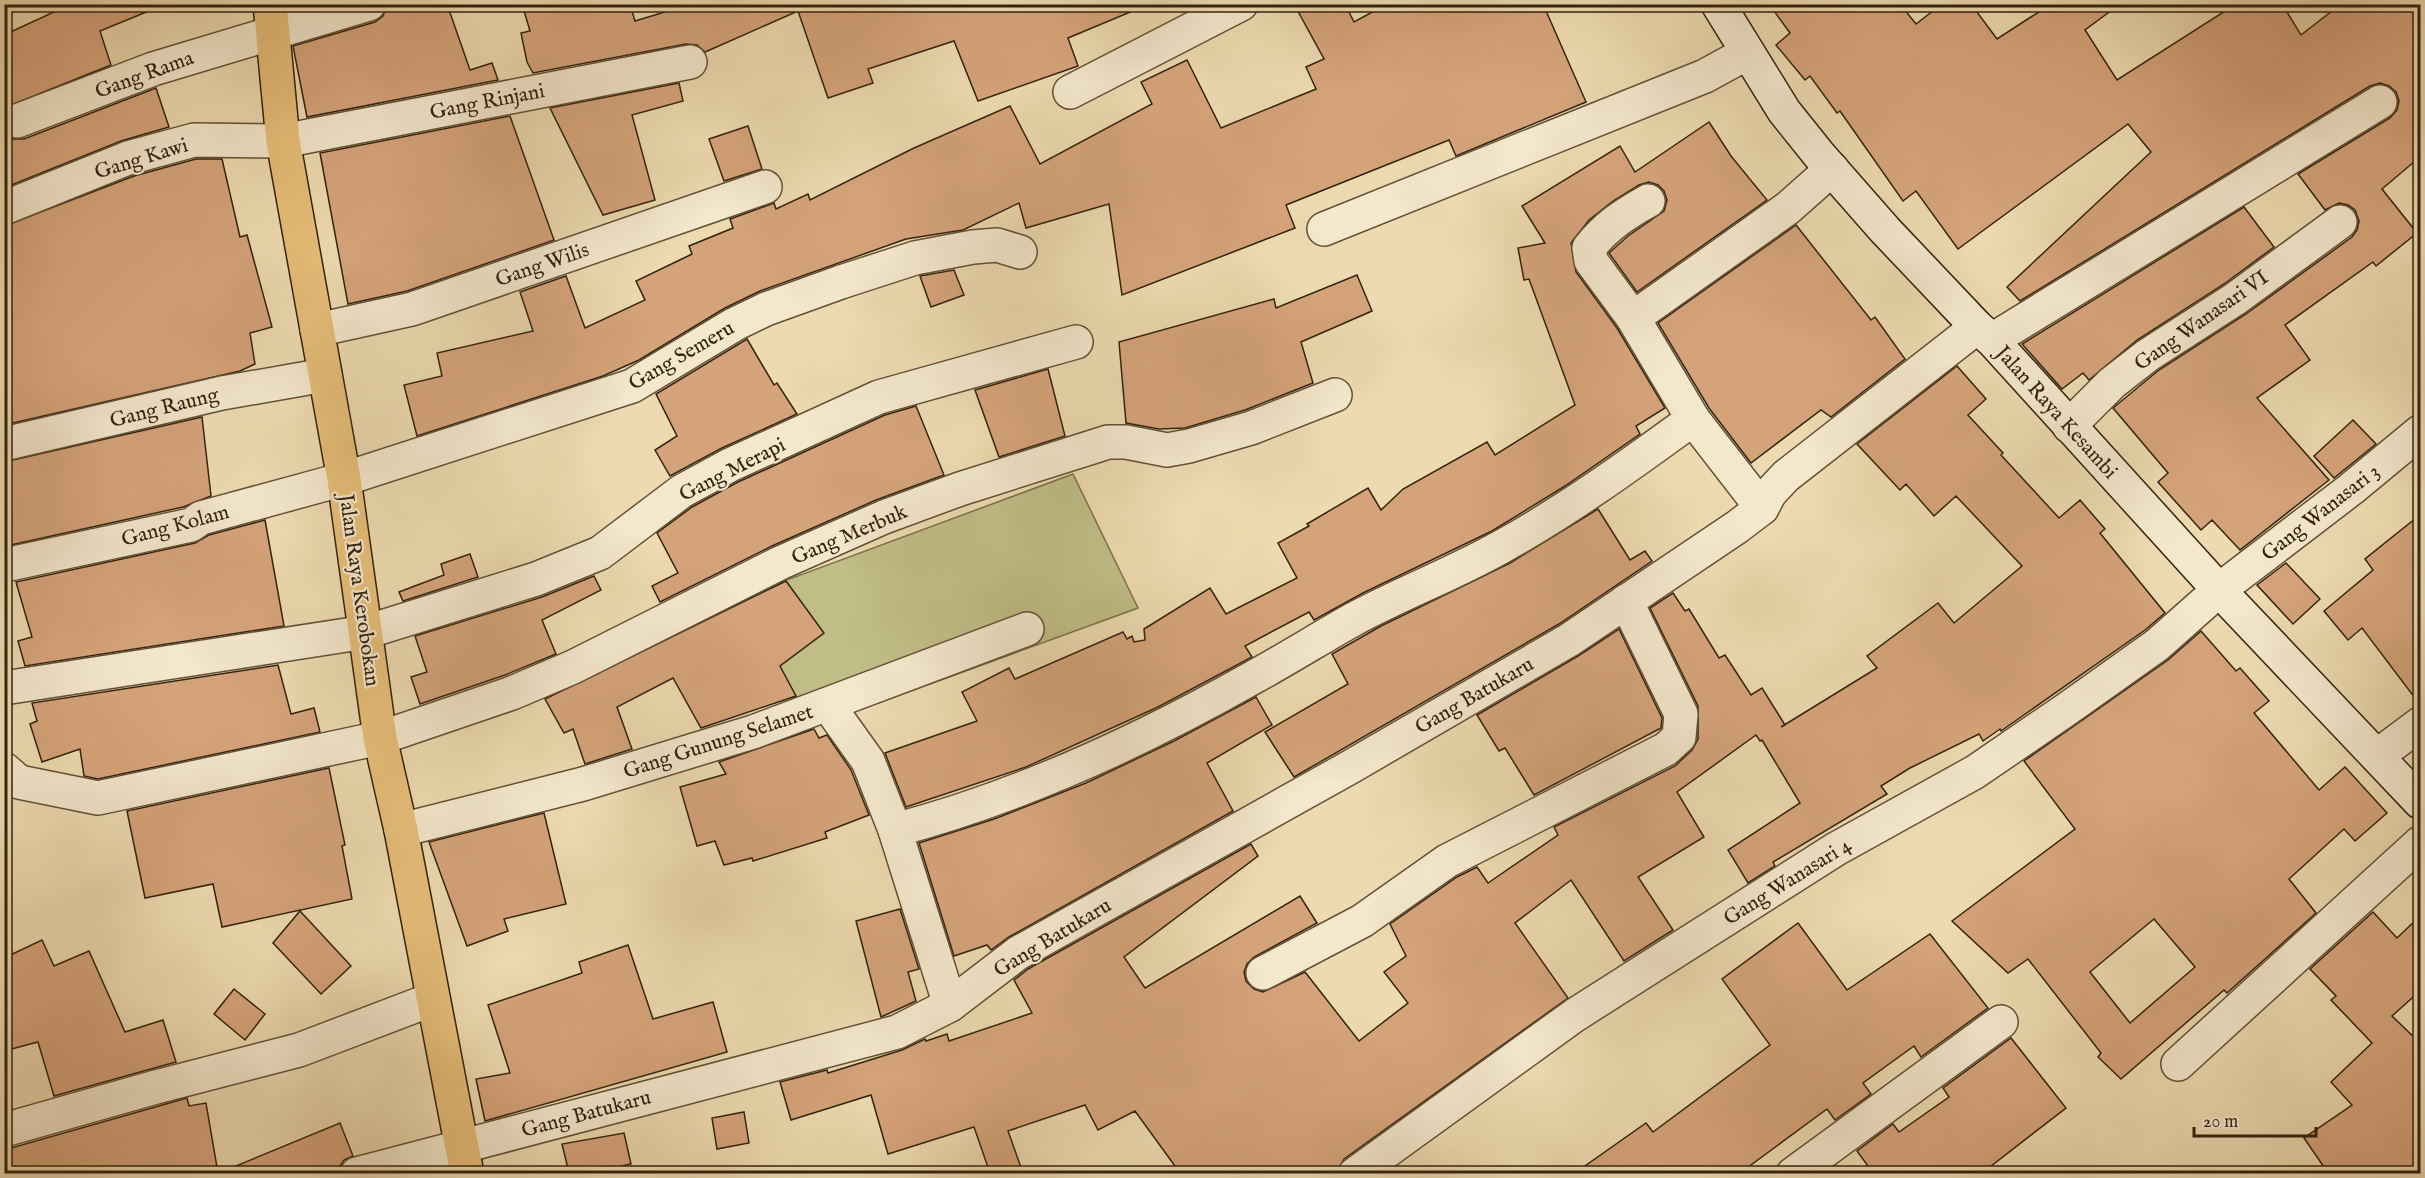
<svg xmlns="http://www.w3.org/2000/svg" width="2425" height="1178" font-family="'IM FELL English',serif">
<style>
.green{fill:#c0bd86;stroke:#7a704a;stroke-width:1.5}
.building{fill:#d5a37a;stroke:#33220f;stroke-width:1.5;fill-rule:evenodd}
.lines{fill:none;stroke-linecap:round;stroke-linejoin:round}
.street-casing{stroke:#625037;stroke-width:36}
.secondary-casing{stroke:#33220f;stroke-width:36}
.primary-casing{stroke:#33220f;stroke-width:36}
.street{stroke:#f3e7cc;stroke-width:33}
.secondary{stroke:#f3e7cc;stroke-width:33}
.primary{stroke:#e6bd78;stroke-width:33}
.labels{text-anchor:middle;stroke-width:4.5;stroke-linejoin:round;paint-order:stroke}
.street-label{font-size:21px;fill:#33220f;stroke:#f3e7cc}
</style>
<rect width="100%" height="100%" fill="#eddab0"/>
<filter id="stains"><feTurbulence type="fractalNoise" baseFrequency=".00333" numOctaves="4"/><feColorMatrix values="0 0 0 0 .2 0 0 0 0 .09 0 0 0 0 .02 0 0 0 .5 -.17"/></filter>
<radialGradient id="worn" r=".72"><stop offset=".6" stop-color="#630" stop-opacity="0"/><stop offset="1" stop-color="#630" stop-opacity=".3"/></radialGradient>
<!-- green -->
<path class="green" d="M 1073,474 L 1138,608 L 804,730 L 752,593 Z"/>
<!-- building -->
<g class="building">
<path d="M 71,4 L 161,6 L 100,31 L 111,65 L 4,108 L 4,35 Z"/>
<path d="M 387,4 L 447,4 L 470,70 L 492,63 L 498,80 L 307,117 L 293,46 L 375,22 L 383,16 Z"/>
<path d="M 522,4 L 630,4 L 635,21 L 691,4 L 1147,5 L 1068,38 L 1078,66 L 978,101 L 954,41 L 868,69 L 873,83 L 828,98 L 798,11 L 705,52 L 697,45 L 686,44 L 533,73 L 527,62 L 521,33 L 530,31 Z"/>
<path d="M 1294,4 L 1345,4 L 1354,22 L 1387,4 L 1543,4 L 1586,102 L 1456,156 L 1449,140 L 1286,205 L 1295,228 L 1122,295 L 1109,204 L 1026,228 L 1019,203 L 963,230 L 906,239 L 760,291 L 725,308 L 639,360 L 603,376 L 417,436 L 404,385 L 442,376 L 437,353 L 533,331 L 520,292 L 566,276 L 585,328 L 645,300 L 636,281 L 692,254 L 689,246 L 733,228 L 730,219 L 774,203 L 776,209 L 808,194 L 810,200 L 914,148 L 1010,106 L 1040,164 L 1152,104 L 1141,82 L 1187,60 L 1221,128 L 1316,89 L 1306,67 L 1324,59 Z"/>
<path d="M 1769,4 L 1900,4 L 1916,24 L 1942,4 L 1971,4 L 1997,39 L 2051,4 L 2120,4 L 2085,30 L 2117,80 L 2236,4 L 2282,4 L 2301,35 L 2341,4 L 2421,4 L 2421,156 L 2382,189 L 2417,233 L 2376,266 L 2373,262 L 2285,325 L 2310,360 L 2257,398 L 2329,480 L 2240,550 L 2212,520 L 2201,530 L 2158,482 L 2168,473 L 2113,408 L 2159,370 L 2246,314 L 2352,237 L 2357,230 L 2359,221 L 2355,210 L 2348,205 L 2339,203 L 2325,210 L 2298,174 L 2390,118 L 2397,110 L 2399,101 L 2396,92 L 2389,86 L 2380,83 L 2370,86 L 2020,301 L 2007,287 L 2151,152 L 2128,124 L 1958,249 L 1916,191 L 1903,201 L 1840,111 L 1837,113 L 1810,76 L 1805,80 L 1776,45 L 1790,33 Z"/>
<path d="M 679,83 L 683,101 L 632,115 L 655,200 L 603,215 L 550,108 Z"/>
<path d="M 156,88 L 169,127 L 121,141 L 4,188 L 4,135 L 13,139 L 24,139 Z"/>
<path d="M 510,116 L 554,240 L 407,291 L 348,304 L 320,153 Z"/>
<path d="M 1709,122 L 1731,156 L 1767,200 L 1637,292 L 1609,253 L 1628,236 L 1664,211 L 1667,200 L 1664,191 L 1658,185 L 1649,182 L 1639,185 L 1613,201 L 1589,220 L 1571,243 L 1576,272 L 1617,328 L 1665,408 L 1636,426 L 1640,434 L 1565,486 L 1492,531 L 1363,593 L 1314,620 L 1309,612 L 1245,646 L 1252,657 L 1158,707 L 1026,767 L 906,807 L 885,753 L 977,721 L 962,692 L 1009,668 L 1015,679 L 1123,632 L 1127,639 L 1132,636 L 1134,642 L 1145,640 L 1144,629 L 1210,588 L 1226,614 L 1297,578 L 1278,543 L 1309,526 L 1307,524 L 1368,488 L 1381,510 L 1403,489 L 1487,442 L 1495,455 L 1575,405 L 1529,279 L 1524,280 L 1518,248 L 1545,243 L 1522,206 L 1620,146 L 1635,172 Z"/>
<path d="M 748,126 L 762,169 L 724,181 L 709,139 Z"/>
<path d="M 196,159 L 222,159 L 240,237 L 247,235 L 272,327 L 250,333 L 255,364 L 240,371 L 4,425 L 4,226 L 134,176 Z"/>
<path d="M 2244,207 L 2274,247 L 2224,284 L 2137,340 L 2089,380 L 2083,373 L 2062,389 L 2022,344 Z"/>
<path d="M 1796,225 L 1871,320 L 1875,317 L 1905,359 L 1831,417 L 1821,410 L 1751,463 L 1709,408 L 1658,323 Z"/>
<path d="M 954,270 L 964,295 L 931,307 L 920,276 Z"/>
<path d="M 1357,275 L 1372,311 L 1301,342 L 1313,383 L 1245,410 L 1185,428 L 1159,429 L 1126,423 L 1119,342 L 1274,299 L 1276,308 Z"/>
<path d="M 747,339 L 774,385 L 777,383 L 797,414 L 722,448 L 670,476 L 655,450 L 677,436 L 656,394 Z"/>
<path d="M 1957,366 L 1986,399 L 1968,415 L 2003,453 L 2001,455 L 2059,518 L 2080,500 L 2105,529 L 2100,533 L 2165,613 L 2145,630 L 2001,731 L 2000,729 L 1983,741 L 1979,734 L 1910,768 L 1881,786 L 1887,794 L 1773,862 L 1775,866 L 1748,883 L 1728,850 L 1800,803 L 1762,740 L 1760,741 L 1756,735 L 1677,792 L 1704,837 L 1638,877 L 1673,930 L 1624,961 L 1571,880 L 1515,923 L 1568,998 L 1344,1159 L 1337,1173 L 1180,1173 L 1135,1111 L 1098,1130 L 1085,1105 L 1008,1131 L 1023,1173 L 990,1173 L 974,1127 L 888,1154 L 871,1095 L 791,1120 L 780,1082 L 827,1070 L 828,1073 L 902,1050 L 925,1039 L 926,1041 L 947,1034 L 949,1041 L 1032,1013 L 1014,980 L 1028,969 L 1251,844 L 1258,856 L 1124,957 L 1145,988 L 1300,896 L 1317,923 L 1254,957 L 1247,964 L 1244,972 L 1246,981 L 1254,989 L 1263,992 L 1305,972 L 1359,1041 L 1408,1003 L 1384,972 L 1406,956 L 1390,924 L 1457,877 L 1477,867 L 1488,883 L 1558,835 L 1554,827 L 1675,766 L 1692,750 L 1698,739 L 1698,706 L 1650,608 L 1673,593 L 1685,611 L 1689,609 L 1719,658 L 1725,655 L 1751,695 L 1762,688 L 1785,725 L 1781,727 L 1877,668 L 1867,656 L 1938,603 L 1954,623 L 2022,566 L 1956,496 L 1934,516 L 1906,484 L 1900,490 L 1857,444 Z"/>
<path d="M 1048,369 L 1065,436 L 999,457 L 975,390 Z"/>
<path d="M 916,406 L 944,475 L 876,500 L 772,546 L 660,602 L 652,586 L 678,573 L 657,533 L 692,507 L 738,482 L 885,415 Z"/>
<path d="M 202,417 L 211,496 L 183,507 L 6,546 L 4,462 Z"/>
<path d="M 2353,420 L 2376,444 L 2334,478 L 2314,456 Z"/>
<path d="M 1598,509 L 1630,560 L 1645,551 L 1652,561 L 1559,624 L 1294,777 L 1265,732 L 1348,684 L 1332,654 L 1381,626 L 1510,563 Z"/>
<path d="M 2421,514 L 2421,706 L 2362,628 L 2348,640 L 2324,611 L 2373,570 L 2365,559 Z"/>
<path d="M 265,520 L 284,626 L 25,666 L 18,641 L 32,637 L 16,582 L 195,543 L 209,535 Z"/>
<path d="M 470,554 L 478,577 L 403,601 L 399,592 L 444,575 L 441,564 Z"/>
<path d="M 2286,563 L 2320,599 L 2293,624 L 2257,585 Z"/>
<path d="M 594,576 L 601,590 L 542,620 L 556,654 L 505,675 L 420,704 L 411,677 L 427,672 L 415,636 L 542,597 Z"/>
<path d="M 786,581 L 824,633 L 780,666 L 796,696 L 701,728 L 673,678 L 617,707 L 632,749 L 585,764 L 573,729 L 564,733 L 545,699 Z"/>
<path d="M 1619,629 L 1662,718 L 1661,728 L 1534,795 L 1505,748 L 1499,751 L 1477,715 L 1578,656 Z"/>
<path d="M 2201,631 L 2236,671 L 2240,668 L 2269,701 L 2254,713 L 2319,790 L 2345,767 L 2387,813 L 2355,841 L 2344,829 L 2289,879 L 2316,913 L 2227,993 L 2224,990 L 2121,1079 L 2098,1057 L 2101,1053 L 2028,959 L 2008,973 L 1952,921 L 2075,829 L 2024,761 L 2168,660 ZM 2154,919 L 2195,967 L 2130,1023 L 2090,972 Z"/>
<path d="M 278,665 L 291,714 L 314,708 L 320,732 L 98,779 L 84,776 L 80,749 L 42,762 L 30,724 L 37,721 L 32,703 Z"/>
<path d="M 1256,697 L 1272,725 L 1207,763 L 1233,811 L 1009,937 L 991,950 L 987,945 L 954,956 L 919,843 L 994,819 L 1086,783 L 1174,741 Z"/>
<path d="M 814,729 L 819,738 L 827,735 L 851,770 L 869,815 L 825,832 L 827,838 L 753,861 L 752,858 L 724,865 L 715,841 L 697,846 L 680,787 L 726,774 L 719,762 Z"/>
<path d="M 329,768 L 345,845 L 342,846 L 352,899 L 222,927 L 213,884 L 145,898 L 127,811 Z"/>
<path d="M 544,813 L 566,904 L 504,919 L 508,931 L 467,946 L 429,842 Z"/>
<path d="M 900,909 L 919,969 L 908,972 L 916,1001 L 881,1017 L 856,921 Z"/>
<path d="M 300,911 L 351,966 L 321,994 L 273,943 Z"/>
<path d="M 2373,912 L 2397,938 L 2421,915 L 2421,990 L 2392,1016 L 2421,1044 L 2421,1173 L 2328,1173 L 2304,1138 L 2352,1105 L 2331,1082 L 2372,1043 L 2331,1000 L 2336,996 L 2310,969 Z"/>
<path d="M 1798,923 L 1847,990 L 1930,934 L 1988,1008 L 1921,1057 L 1914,1046 L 1863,1083 L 1871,1094 L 1835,1120 L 1827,1109 L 1740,1173 L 1575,1173 L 1646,1123 L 1653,1132 L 1770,1045 L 1722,979 Z"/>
<path d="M 42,940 L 54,966 L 89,951 L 125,1032 L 163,1020 L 176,1062 L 54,1096 L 38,1042 L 4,1051 L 4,958 Z"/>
<path d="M 628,945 L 653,1019 L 713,1002 L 727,1052 L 485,1121 L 476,1079 L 510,1073 L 488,1005 L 582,973 L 579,962 Z"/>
<path d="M 234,989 L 265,1014 L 245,1040 L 214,1014 Z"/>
<path d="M 2011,1038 L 2066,1108 L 1982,1173 L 1873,1173 L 1857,1151 L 1893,1124 L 1899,1132 L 1949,1097 L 1943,1088 Z"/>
<path d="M 187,1098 L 189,1106 L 206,1103 L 218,1173 L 4,1173 L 4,1150 Z"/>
<path d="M 744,1112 L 749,1143 L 717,1149 L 712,1118 Z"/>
<path d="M 340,1123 L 353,1156 L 344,1160 L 340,1166 L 323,1173 L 219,1173 Z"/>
<path d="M 624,1133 L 631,1164 L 590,1173 L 569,1173 L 562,1144 Z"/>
</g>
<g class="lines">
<!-- street casing -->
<g class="street-casing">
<g id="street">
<path d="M 1070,92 L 1241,4"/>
<path d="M 17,121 L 153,69 L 369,4"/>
<path d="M 1648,201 C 1625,214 1606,226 1589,248 L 1591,261 L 1633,318 L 1693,419 L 1762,508"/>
<path d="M 4,208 L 128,158 L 194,140 L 283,141 L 690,62"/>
<path d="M 1324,229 L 1705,76 L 1747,53"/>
<path d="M 1633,318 L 1788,208 L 1832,169"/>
<path d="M 317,330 L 412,309 L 765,187"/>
<path d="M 1992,340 L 2380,102"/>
<path d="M 2069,426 L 2112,383 L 2148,355 L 2235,299 L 2340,222"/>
<path d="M 4,444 L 222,393 L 325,375"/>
<path d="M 5,565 L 191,525 L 201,518 L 344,479 L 632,386 L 735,324 L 766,309 L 841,282 L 915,258 L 973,247 L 997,245 L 1020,252"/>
<path d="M 4,688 L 366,632 L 536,579 L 600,553 L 682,491 L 730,465 L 879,397 L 1076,342"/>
<path d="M 828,705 L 868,761 L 895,830 L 950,1005"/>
<path d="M 2377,756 L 2420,724"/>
<path d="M 4,769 L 19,782 L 98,798 L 380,738 L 512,693 L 573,667 L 780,563 L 884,517 L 960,489 L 1108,442 L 1126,442 L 1167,450 L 1189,446 L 1251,428 L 1335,395"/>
<path d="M 401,830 L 583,784 L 753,732 L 1027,629"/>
<path d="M 895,830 C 1020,797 1139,742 1252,678 C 1287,659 1320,638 1354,619 C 1402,593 1453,574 1501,547 C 1568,510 1631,464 1693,419"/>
<path d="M 1263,973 L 1362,921 L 1447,861 L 1666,749 L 1679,737 L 1681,714 L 1626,601"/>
<path d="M 2178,1064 L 2420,843"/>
<path d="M 4,1130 L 156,1087 L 299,1050 L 433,999"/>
<path d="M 357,1174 L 897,1032 L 950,1005 L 1018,953 L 1352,766 L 1569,640 L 1737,527 L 1762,508 L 1770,493 L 1786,476 L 1977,327"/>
<path d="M 1355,1174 L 1575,1015 L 1836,849 L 1975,772 L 2067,709 L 2157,645 L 2219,590 L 2351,489 L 2420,432"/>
<path d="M 1793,1174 L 2001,1022"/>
</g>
</g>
<!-- secondary casing -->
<g class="secondary-casing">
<path id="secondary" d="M 1718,4 L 1784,111 L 1820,156 L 1885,230 L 1977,327 L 1992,340 L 2219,590 L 2420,802"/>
</g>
<!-- primary casing -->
<g class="primary-casing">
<path id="primary" d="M 270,4 L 283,141 L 344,479 L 380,738 L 401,830 L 467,1174"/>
</g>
<!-- street -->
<use href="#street" class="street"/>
<!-- secondary -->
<use href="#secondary" class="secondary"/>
<!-- primary -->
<use href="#primary" class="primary"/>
</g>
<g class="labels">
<!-- street labels -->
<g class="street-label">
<text transform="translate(144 74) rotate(-20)" y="7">Gang Rama</text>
<text transform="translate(487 101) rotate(-11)" y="7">Gang Rinjani</text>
<text transform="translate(141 158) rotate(-17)" y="7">Gang Kawi</text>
<text transform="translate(542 264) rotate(-19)" y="7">Gang Wilis</text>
<text transform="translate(2201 320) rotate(-35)" y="7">Gang Wanasari VI</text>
<text transform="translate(681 355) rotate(-30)" y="7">Gang Semeru</text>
<text transform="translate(164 407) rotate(-14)" y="7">Gang Raung</text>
<text transform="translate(2057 412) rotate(48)" y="7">Jalan Raya Kesambi</text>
<text transform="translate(732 469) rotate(-27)" y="7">Gang Merapi</text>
<text transform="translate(2320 512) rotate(-38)" y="7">Gang Wanasari 3</text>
<text transform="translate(175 525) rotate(-15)" y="7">Gang Kolam</text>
<text transform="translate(849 534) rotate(-23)" y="7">Gang Merbuk</text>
<text transform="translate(360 590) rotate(82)" y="7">Jalan Raya Kerobokan</text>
<text transform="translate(1474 695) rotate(-30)" y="7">Gang Batukaru</text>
<text transform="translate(718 741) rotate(-18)" y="7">Gang Gunung Selamet</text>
<text transform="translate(1787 881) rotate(-32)" y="7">Gang Wanasari 4</text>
<text transform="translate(1052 937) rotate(-31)" y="7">Gang Batukaru</text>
<text transform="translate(586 1113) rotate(-15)" y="7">Gang Batukaru</text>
</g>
</g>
<!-- margin -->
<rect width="2425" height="1178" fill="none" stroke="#eddab0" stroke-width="24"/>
<rect x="6" y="6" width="2413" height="1166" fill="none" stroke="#33220f" stroke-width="3"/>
<rect x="12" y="12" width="2401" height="1154" fill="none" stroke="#33220f" stroke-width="1.5"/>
<!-- scale -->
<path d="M2194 1127v9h122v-9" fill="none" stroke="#33220f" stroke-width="3"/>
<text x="2203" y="1127" font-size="18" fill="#33220f" stroke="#f3e7cc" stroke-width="4.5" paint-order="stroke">20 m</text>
<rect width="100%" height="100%" filter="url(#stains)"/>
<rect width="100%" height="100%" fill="url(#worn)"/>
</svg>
